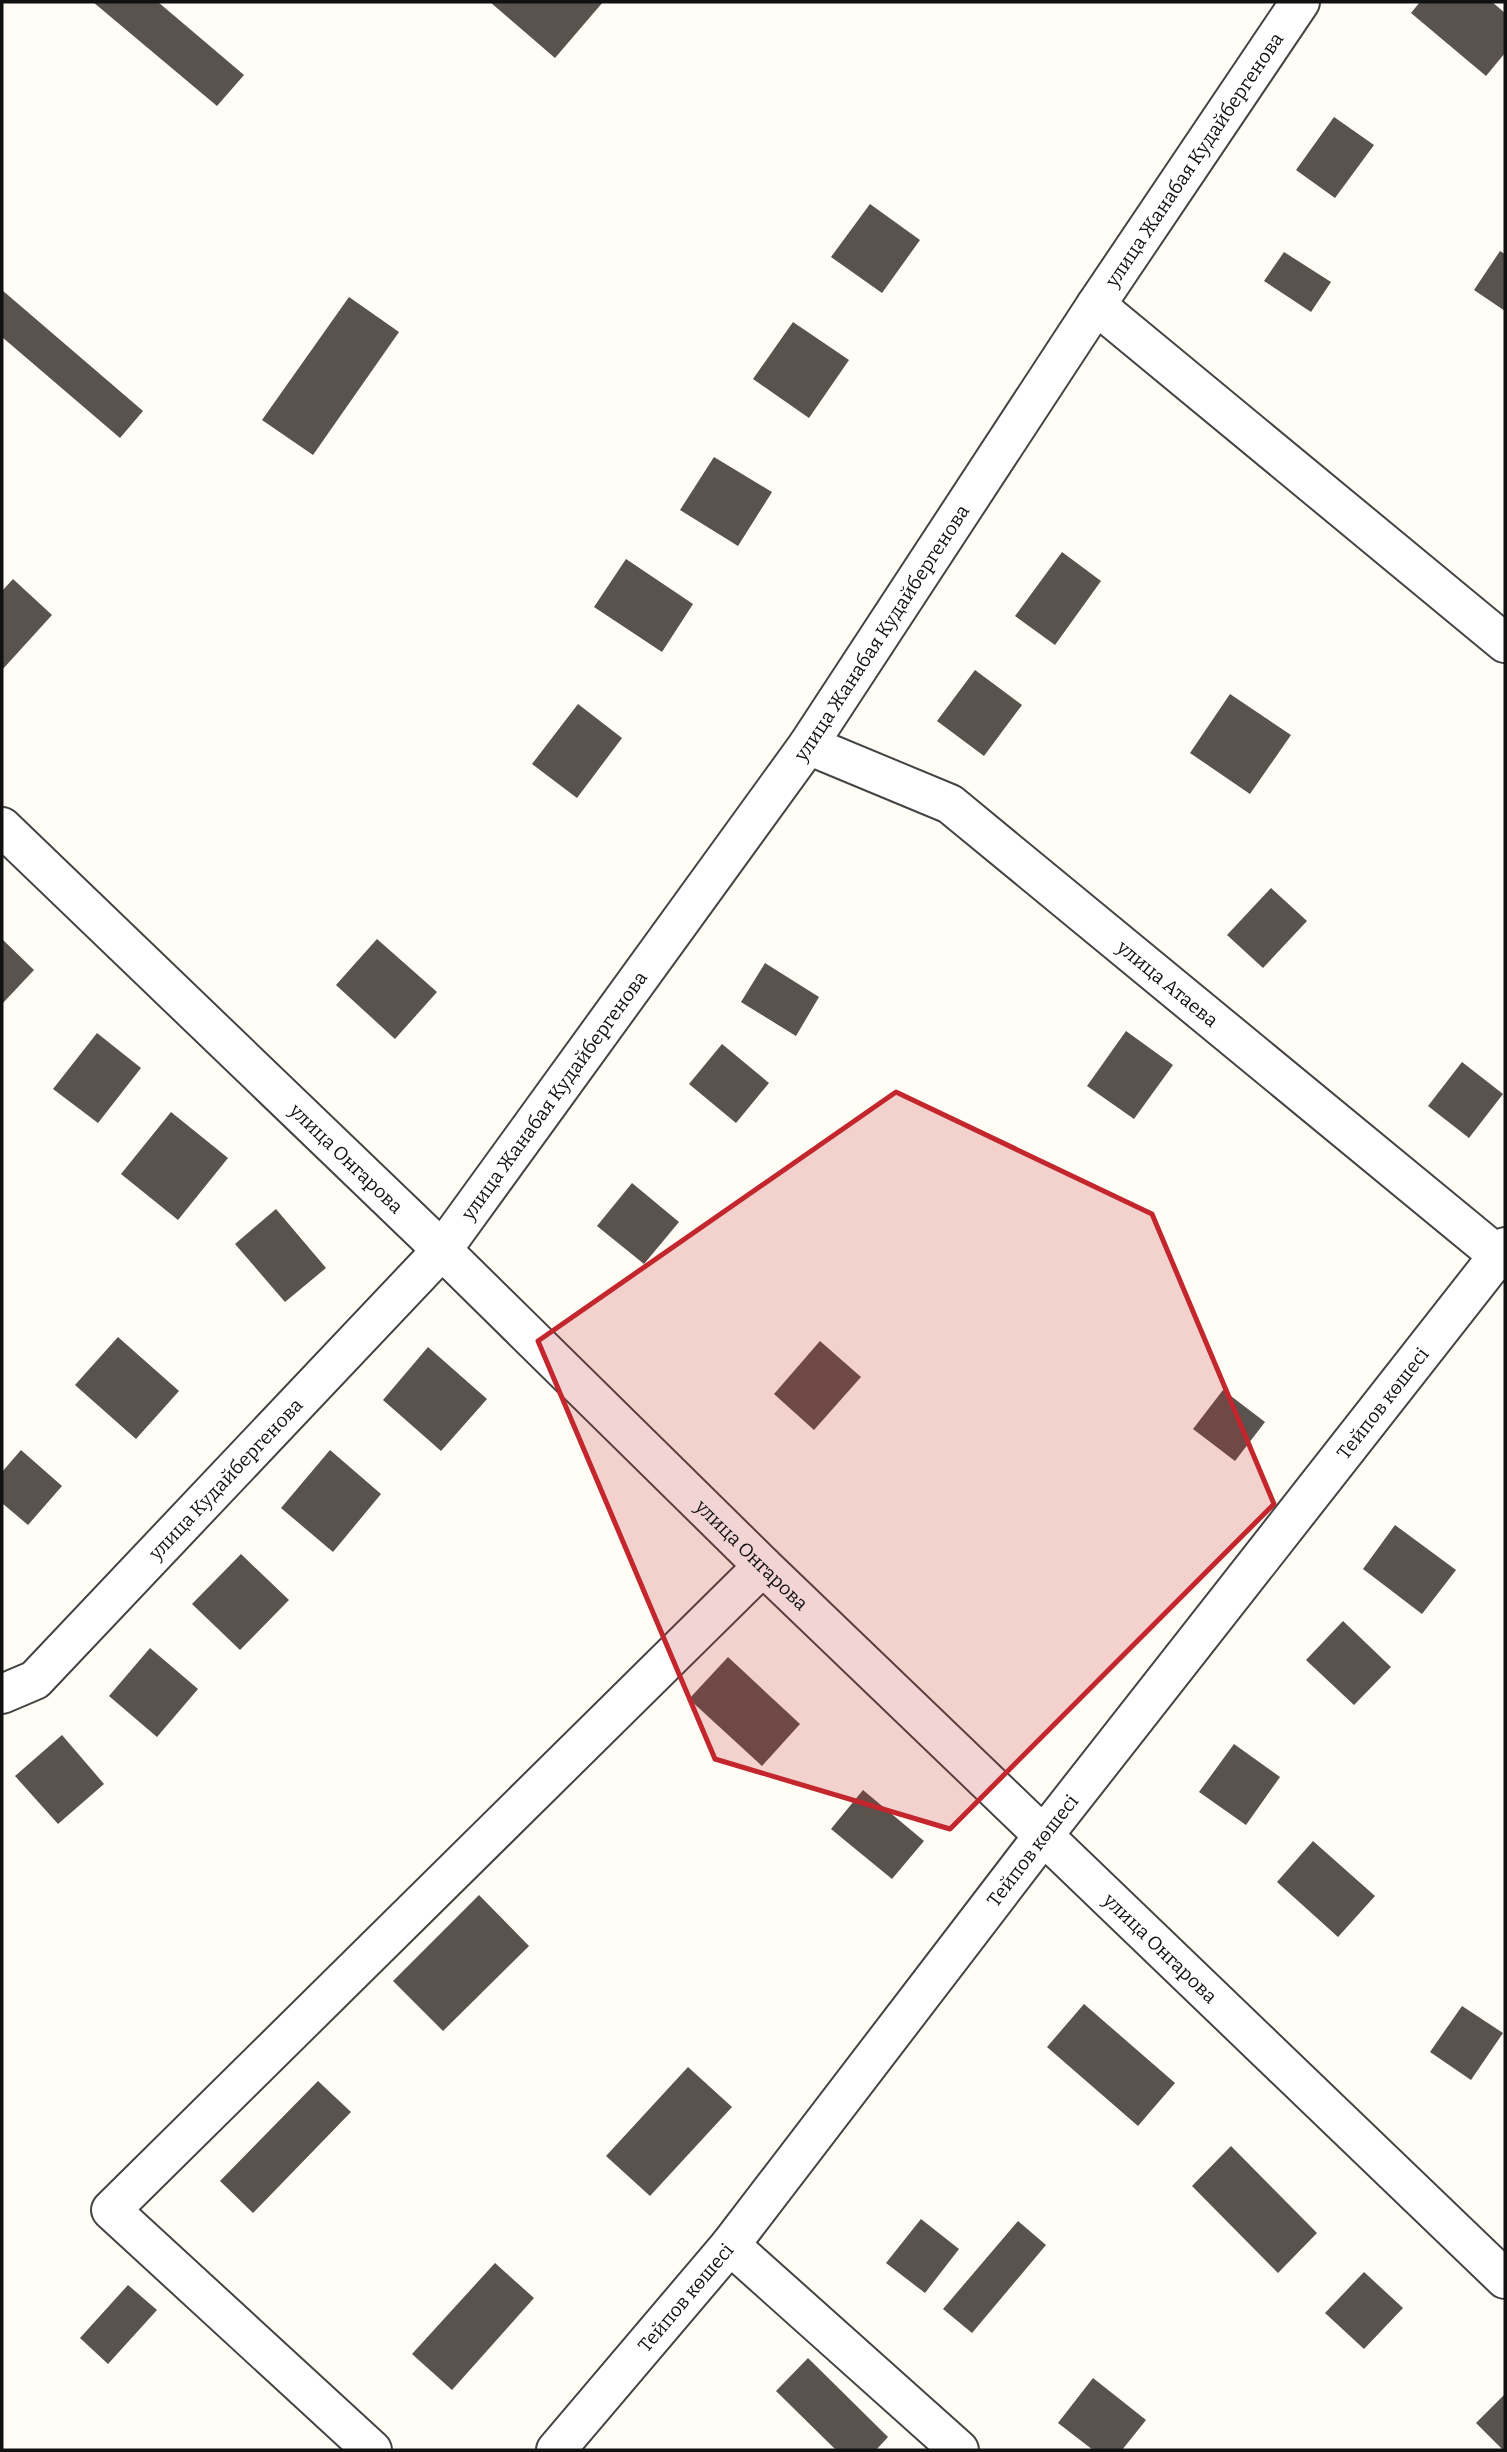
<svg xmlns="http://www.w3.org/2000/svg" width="1507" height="2452" font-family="Bitter,serif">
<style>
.building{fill:#5a524d}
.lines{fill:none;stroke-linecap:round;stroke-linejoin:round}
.minor-casing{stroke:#444;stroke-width:42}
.tertiary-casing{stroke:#444;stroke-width:42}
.minor{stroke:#fff;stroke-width:38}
.tertiary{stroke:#fff;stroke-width:38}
.marked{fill:#c4262e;fill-opacity:0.2;stroke:#c4262e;stroke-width:5;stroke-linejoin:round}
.labels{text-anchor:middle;stroke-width:7;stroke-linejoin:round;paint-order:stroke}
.street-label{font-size:19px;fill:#111;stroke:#fff}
</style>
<rect width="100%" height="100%" fill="#fffdf5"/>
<!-- building -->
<g class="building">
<path d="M 93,2 L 158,2 L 244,75 L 217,106 Z"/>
<path d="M 490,2 L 603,2 L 555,58 Z"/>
<path d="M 1420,2 L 1492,2 L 1505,13 L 1505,53 L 1486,76 L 1411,13 Z"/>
<path d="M 1334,117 L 1374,145 L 1335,198 L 1296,170 Z"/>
<path d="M 870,204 L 920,240 L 882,293 L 831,257 Z"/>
<path d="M 1500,251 L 1505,254 L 1505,311 L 1474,290 Z"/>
<path d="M 1284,252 L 1331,282 L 1311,312 L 1264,281 Z"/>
<path d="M 2,290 L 143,411 L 120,438 L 2,337 Z"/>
<path d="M 349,297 L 399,332 L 313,455 L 262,420 Z"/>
<path d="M 793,322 L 849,360 L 809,418 L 753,379 Z"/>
<path d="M 714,457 L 772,492 L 738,546 L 680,510 Z"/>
<path d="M 1062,552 L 1101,581 L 1055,645 L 1015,616 Z"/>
<path d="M 626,559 L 693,604 L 662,652 L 594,607 Z"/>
<path d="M 13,579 L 52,615 L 2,670 L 2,591 Z"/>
<path d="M 975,670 L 1022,705 L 984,756 L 937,721 Z"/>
<path d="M 1230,694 L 1291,735 L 1250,794 L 1190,753 Z"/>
<path d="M 578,704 L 622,738 L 577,798 L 532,764 Z"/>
<path d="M 1271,888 L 1307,921 L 1263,968 L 1227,935 Z"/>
<path d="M 2,939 L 34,970 L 2,1004 Z"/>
<path d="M 377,939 L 437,992 L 395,1039 L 336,985 Z"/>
<path d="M 765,963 L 819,997 L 796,1036 L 741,1002 Z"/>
<path d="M 1126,1031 L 1173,1065 L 1134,1119 L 1087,1086 Z"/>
<path d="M 97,1033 L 141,1068 L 98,1123 L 53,1089 Z"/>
<path d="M 722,1044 L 769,1083 L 736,1123 L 689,1084 Z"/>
<path d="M 1462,1062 L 1503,1094 L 1469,1138 L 1428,1106 Z"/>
<path d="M 171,1112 L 228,1158 L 178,1220 L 121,1174 Z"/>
<path d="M 632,1183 L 679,1222 L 644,1264 L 597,1226 Z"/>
<path d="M 276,1209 L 326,1268 L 285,1302 L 235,1244 Z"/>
<path d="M 118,1337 L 179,1391 L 136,1439 L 75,1385 Z"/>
<path d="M 820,1341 L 861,1377 L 814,1430 L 774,1394 Z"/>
<path d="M 428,1347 L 487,1399 L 441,1451 L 383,1400 Z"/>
<path d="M 1223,1390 L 1265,1422 L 1235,1461 L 1193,1429 Z"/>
<path d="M 21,1450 L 62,1486 L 28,1525 L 2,1503 L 2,1472 Z"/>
<path d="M 330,1450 L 381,1494 L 333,1552 L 281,1508 Z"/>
<path d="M 1395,1525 L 1456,1570 L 1422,1614 L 1363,1569 Z"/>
<path d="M 241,1554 L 289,1600 L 240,1650 L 192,1604 Z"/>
<path d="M 1343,1621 L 1391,1667 L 1354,1705 L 1306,1660 Z"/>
<path d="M 150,1648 L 198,1689 L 157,1737 L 109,1696 Z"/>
<path d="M 728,1657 L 800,1724 L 762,1766 L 689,1699 Z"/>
<path d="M 62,1735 L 104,1784 L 58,1824 L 15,1776 Z"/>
<path d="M 1234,1744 L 1280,1777 L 1246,1825 L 1199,1792 Z"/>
<path d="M 863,1790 L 924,1841 L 892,1879 L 831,1829 Z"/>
<path d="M 1313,1841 L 1375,1896 L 1338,1937 L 1277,1882 Z"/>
<path d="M 479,1895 L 529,1946 L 443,2031 L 393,1981 Z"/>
<path d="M 1084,2004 L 1175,2083 L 1138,2126 L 1047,2047 Z"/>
<path d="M 1462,2006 L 1503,2033 L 1471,2080 L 1430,2052 Z"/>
<path d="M 688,2067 L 732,2107 L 650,2196 L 606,2156 Z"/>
<path d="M 318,2081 L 351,2112 L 253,2213 L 220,2181 Z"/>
<path d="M 1231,2146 L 1317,2233 L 1278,2273 L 1192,2186 Z"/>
<path d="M 921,2219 L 959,2249 L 925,2293 L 886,2263 Z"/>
<path d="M 1018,2221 L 1046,2245 L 972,2333 L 943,2309 Z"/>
<path d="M 495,2263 L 534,2298 L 452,2390 L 412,2354 Z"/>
<path d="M 1364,2272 L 1403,2308 L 1364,2349 L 1325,2313 Z"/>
<path d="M 128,2285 L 157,2310 L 108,2364 L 80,2338 Z"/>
<path d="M 808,2358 L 888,2437 L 876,2450 L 836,2450 L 776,2391 Z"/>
<path d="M 1093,2378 L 1146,2420 L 1122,2450 L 1093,2450 L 1058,2423 Z"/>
<path d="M 1505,2394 L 1505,2450 L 1503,2450 L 1476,2423 Z"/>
</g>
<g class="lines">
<!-- minor casing -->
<g class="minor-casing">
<g id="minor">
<path d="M 1096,305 L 1505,643"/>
<path id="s1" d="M 808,745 L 950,804 L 1505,1261"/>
<path id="s2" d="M 2,1694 L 35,1680 L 442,1250"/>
<path d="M 730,2245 L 959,2450"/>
<path d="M 372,2450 L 111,2210 L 763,1566"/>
<path id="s3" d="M 556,2450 L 730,2245 L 1043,1836 L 1505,1247"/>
</g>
</g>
<!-- tertiary casing -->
<g class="tertiary-casing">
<g id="tertiary">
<path id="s4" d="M 2,827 L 442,1250 L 763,1566 L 1505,2279"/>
<path id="s5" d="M 442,1250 L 808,745 L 1096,305 L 1300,2"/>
</g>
</g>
<!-- minor -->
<use href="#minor" class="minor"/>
<!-- tertiary -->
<use href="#tertiary" class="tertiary"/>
</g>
<!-- marked area -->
<path class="marked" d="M 896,1092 L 1152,1214 L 1274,1504 L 950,1829 L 715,1759 L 538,1341 Z"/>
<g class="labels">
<!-- street labels -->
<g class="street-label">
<text dy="7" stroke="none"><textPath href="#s5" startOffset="1325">улица Жанабая Кудайбергенова</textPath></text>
<text dy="7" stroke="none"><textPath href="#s5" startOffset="758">улица Жанабая Кудайбергенова</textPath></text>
<text dy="7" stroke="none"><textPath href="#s1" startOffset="436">улица Атаева</textPath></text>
<text dy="7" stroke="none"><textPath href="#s5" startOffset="191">улица Жанабая Кудайбергенова</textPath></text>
<text dy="7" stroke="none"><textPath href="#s4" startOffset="478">улица Онгарова</textPath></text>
<text dy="7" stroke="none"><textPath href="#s3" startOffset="1334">Тейпов көшесі</textPath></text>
<text dy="7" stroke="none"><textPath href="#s2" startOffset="313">улица Кудайбергенова</textPath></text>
<text dy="7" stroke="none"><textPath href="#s4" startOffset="1045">улица Онгарова</textPath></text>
<text dy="7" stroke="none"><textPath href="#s3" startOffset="766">Тейпов көшесі</textPath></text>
<text dy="7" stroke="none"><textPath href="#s4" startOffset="1612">улица Онгарова</textPath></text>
<text dy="7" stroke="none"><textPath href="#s3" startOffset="200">Тейпов көшесі</textPath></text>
</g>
</g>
<!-- border -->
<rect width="1507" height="2452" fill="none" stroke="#111111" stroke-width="7"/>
</svg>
